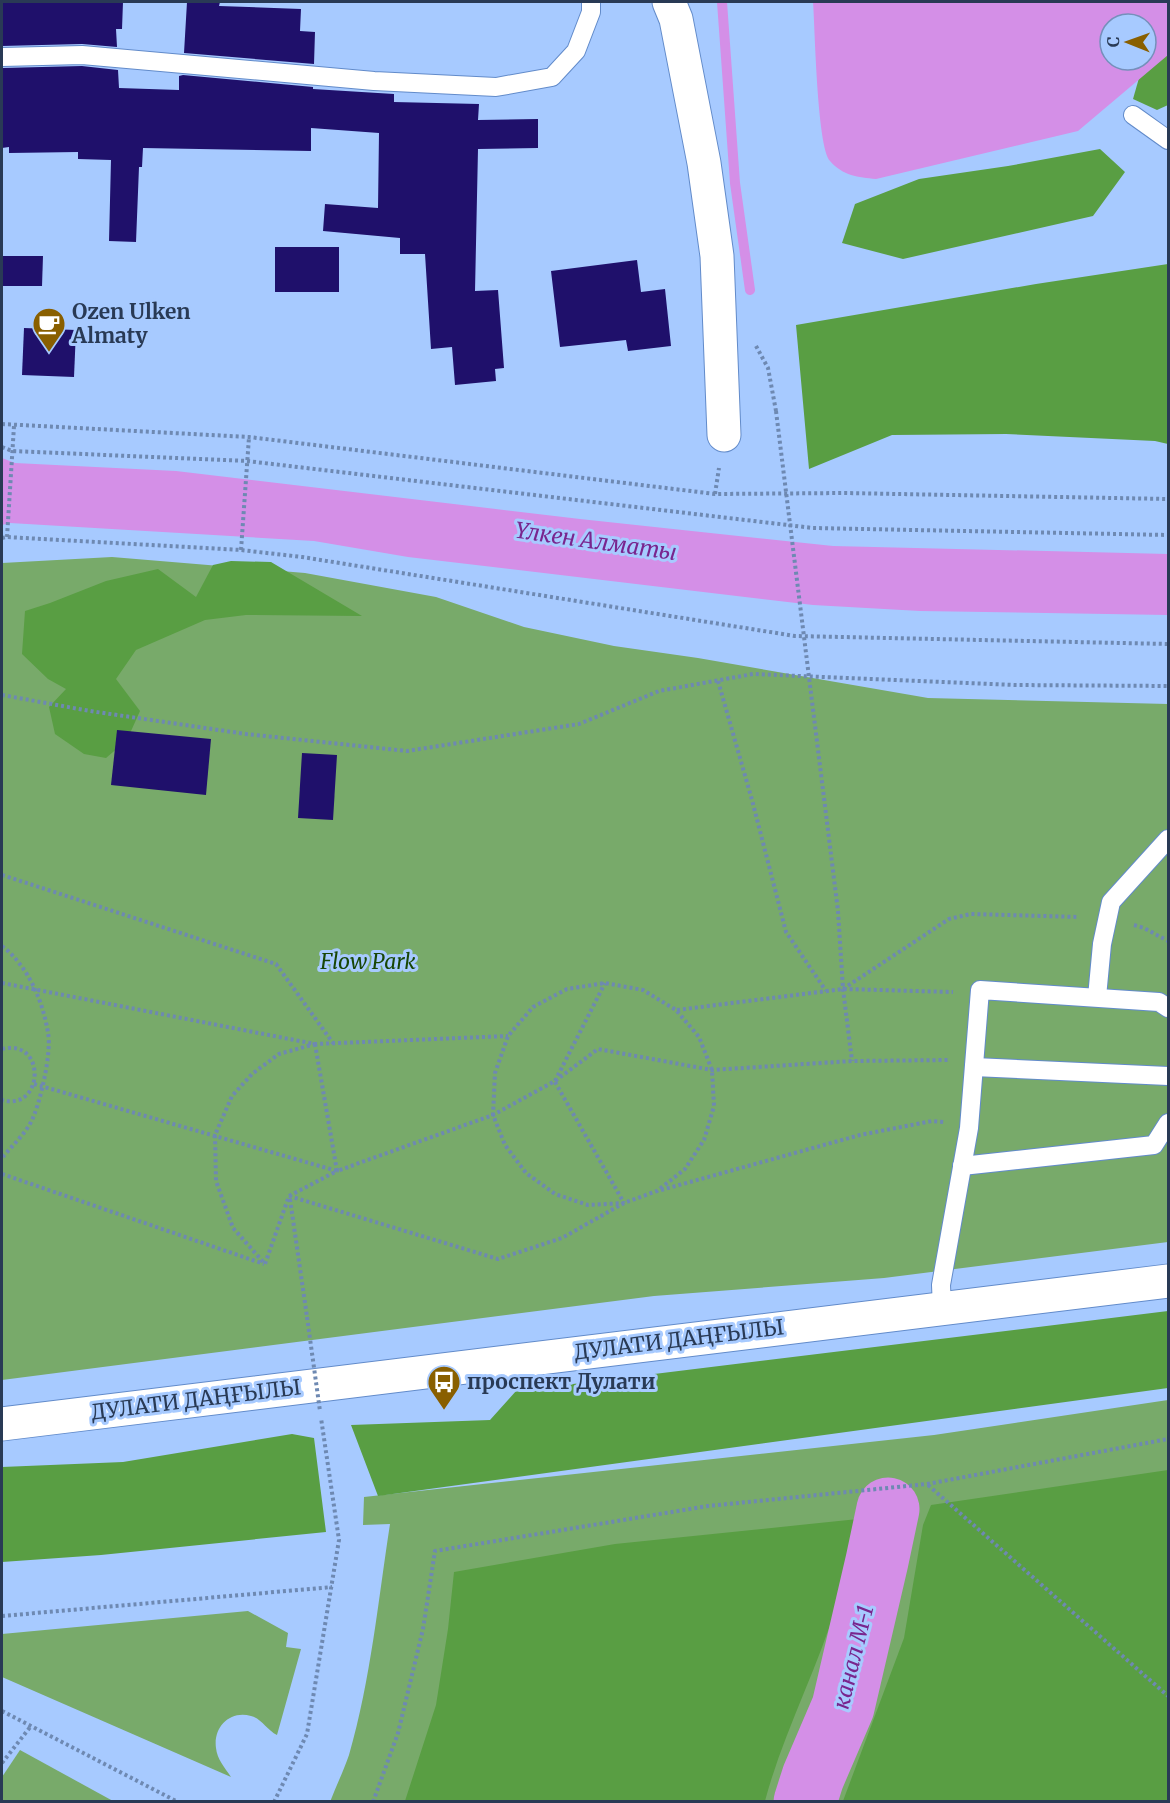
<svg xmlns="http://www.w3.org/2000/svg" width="1170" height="1803" font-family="Merriweather,serif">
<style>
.green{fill:#78aa6a}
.forest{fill:#599e43}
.water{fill:#d48fe7;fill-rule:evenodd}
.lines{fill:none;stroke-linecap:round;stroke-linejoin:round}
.stream{stroke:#d48fe7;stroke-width:10}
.river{stroke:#d48fe7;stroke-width:63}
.building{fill:#1f106b}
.lane-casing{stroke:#628bca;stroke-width:20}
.street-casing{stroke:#628bca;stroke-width:35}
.secondary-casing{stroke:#628bca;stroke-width:35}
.path{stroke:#6e89b2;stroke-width:4;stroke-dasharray:3 3;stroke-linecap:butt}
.lane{stroke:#fff;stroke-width:18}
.street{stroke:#fff;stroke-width:33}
.secondary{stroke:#fff;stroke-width:33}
.path-bridge{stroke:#6e89b2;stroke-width:4;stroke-dasharray:3 3;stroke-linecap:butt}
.labels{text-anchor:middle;stroke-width:6;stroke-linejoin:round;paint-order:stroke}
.poi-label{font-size:21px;font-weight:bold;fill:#293a55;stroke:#a7caff;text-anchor:start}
.park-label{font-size:21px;font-style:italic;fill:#184605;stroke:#a7caff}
.street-label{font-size:21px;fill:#293a55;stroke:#a7caff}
.water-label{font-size:22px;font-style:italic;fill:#79258e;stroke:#a7caff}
</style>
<rect width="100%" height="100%" fill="#a7caff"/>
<!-- green -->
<g class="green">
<path d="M 112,557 L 305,573 L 436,597 L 524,627 L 614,646 L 698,658 L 928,698 L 1168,704 L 1168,1242 L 884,1278 L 654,1296 L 2,1380 L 2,563 Z"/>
<path d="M 1168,1400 L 1168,1801 L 330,1802 C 336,1786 344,1770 349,1755 C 371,1679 378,1601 390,1524 L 363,1525 L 364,1497 L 934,1435 Z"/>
<path d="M 248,1611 L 288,1633 L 286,1647 L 301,1649 L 277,1735 C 267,1730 261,1718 251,1716 C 230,1710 213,1727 216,1748 C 217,1759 225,1768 231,1777 L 2,1677 L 2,1634 Z"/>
<path d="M 20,1750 L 113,1801 L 2,1801 L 2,1777 Z"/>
</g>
<!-- forest -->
<g class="forest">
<path d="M 1168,36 L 1168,105 L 1157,110 L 1133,99 L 1143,64 Z"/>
<path d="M 1100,149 L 1125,172 L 1093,216 L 903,259 L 842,243 L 855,204 L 919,179 L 1008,166 Z"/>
<path d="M 1168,264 L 1168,444 L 1155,441 L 1006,434 L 892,435 L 809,469 L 796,325 L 1036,284 Z"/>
<path d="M 231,561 L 271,562 L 362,616 L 246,615 L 205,620 L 136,650 L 116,679 L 140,711 L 127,740 L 106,758 L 84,754 L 55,734 L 49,707 L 66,689 L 48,679 L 22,654 L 25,611 L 50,603 L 106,581 L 158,569 L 196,597 L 213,565 Z"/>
<path d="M 1168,1311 L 1168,1388 L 378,1496 L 351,1425 L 490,1420 L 516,1391 Z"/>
<path d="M 292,1434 L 314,1438 L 326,1532 L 101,1555 L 2,1562 L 2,1467 L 123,1462 Z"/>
<path d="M 1168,1470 L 1168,1801 L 843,1801 L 904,1638 L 923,1525 L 931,1505 Z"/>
<path d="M 858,1519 C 851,1547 845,1576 837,1603 C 817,1671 783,1733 765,1801 L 405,1801 L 436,1705 L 448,1629 L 454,1572 L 615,1544 Z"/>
</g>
<!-- water -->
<g class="water">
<path d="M 813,2 L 1168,2 L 1168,55 L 1078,131 L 876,179 C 858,177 843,176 830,161 C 817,146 815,28 813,2 ZM 1110,24 L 1146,24 L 1146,60 L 1110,60 Z"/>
<path d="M 2,458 L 15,463 L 176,471 L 580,519 L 833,546 L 1168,554 L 1168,615 L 920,611 L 813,605 L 408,557 L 314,541 L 10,523 L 2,525 Z"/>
</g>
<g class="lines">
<!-- stream -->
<path class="stream" d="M 722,2 L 735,183 L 750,290"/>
<!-- river -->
<path class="river" d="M 805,1802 L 813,1777 L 843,1707 L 877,1561 L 888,1509"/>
</g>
<!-- building -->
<g class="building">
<path d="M 2,2 L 123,2 L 122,29 L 116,29 L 117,47 L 82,44 L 2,46 Z"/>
<path d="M 187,2 L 220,2 L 219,6 L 301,9 L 300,31 L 315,32 L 314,64 L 184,53 Z"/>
<path d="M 82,66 L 118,70 L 119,88 L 179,90 L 179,76 L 183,75 L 313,87 L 313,89 L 394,94 L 394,102 L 479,104 L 478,120 L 538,119 L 538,148 L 478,149 L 475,291 L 498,290 L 504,368 L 495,369 L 496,381 L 455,385 L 452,347 L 431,349 L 425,254 L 400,254 L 400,238 L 323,231 L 325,204 L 378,208 L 379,133 L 311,128 L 311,151 L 143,148 L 142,167 L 139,167 L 136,242 L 109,241 L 111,160 L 78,159 L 78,152 L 9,153 L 9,147 L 2,148 L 2,68 Z"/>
<rect x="275" y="247" width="64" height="45"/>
<path d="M 2,256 L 43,256 L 42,286 L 2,286 Z"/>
<path d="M 637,260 L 641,292 L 665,289 L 671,346 L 628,351 L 626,340 L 560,347 L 551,271 Z"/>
<path d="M 24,328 L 76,330 L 74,377 L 22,375 Z"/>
<path d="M 117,730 L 211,739 L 206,795 L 111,785 Z"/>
<path d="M 302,753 L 337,755 L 333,820 L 298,818 Z"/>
</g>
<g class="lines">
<!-- lane casing -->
<g class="lane-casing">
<g id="lane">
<path d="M 2,57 L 82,55 L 374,81 L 496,87 L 552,77 L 576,51 L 591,12 L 591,2"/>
<path d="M 1133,115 L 1168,140"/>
<path d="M 1097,997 L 1102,944 L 1111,902 L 1168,839"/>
<path d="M 974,1067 L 1168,1076"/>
<path d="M 962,1166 L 1154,1145 L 1168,1123"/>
<path d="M 942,1308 L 941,1285 L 969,1128 L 980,990 L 1159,1002 L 1168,1008"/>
</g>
</g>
<!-- street casing -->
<g class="street-casing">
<path id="street" d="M 669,2 L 676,19 L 704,163 L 717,256 L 724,435"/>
</g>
<!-- secondary casing -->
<g class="secondary-casing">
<path id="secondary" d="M 2,1424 L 1168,1281"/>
</g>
<!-- path -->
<g class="path">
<path d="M 756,346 L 768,368 L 776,411"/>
<path d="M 2,424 L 249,437 L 715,494 L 845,493 L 1168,499"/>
<path d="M 2,447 L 12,451 L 247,461 L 813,528 L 1168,535"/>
<path d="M 715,494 L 719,468"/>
<path d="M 7,537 L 14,426"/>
<path d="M 2,538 L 7,537 L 241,550 L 302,557 L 795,636 L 1168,644"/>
<path d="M 718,681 L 752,800 L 786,932 L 826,991"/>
<path d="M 2,695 L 90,711 L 246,734 L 407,751 L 579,724 L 659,691 L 753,674 L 1015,685 L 1168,686"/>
<path d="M 2,875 L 276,964 L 333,1043"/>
<path d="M 838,911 L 843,989 L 852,1061"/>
<path d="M 1134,925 L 1144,928 L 1168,941"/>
<path d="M 2,946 C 28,966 43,1001 48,1033 C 52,1052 40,1105 31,1122 C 24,1135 11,1147 2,1158"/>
<path d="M 2,983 L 315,1044 L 508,1036"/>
<path d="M 843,989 L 949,919 L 971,914 L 1079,917"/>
<path d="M 677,1010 L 843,989 L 953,992"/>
<path d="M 315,1044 L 337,1171 L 289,1196 L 265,1264 L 233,1228 L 216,1181 L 215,1135 L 232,1096 L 252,1074 L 279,1054 Z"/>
<path d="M 2,1049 C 47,1038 44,1112 2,1100"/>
<path d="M 555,1081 L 605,983"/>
<path d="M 555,1082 L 624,1203"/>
<path d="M 34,1084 L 337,1171 L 493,1115 L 555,1081 L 598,1049 L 712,1070 L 852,1061 L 948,1060"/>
<path d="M 2,1174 L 264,1264"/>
<path d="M 661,1190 L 860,1135 L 932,1121 L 944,1122"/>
<path d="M 289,1196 L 498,1259 L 562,1238 L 624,1203 L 657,1191 L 685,1169 L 704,1140 L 714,1106 L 712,1070 L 699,1037 L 676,1010 L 643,990 L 605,983 L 567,989 L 533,1007 L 508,1036 L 495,1073 L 493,1115 L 505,1145 L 526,1173 L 555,1194 L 588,1205 L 624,1203"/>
<path d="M 290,1199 L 307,1317"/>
<path d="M 928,1485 L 1168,1696"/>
<path d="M 2,1616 L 332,1587"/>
<path d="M 2,1711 L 178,1802"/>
<path d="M 2,1763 L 31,1726"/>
<path d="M 274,1802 L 307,1734 L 339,1540 L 321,1418"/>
<path d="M 373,1802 L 398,1733 L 423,1629 L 435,1551 L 708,1506 L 927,1484 L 1168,1439"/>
</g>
<!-- lane -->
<use href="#lane" class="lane"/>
<!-- street -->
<use href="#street" class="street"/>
<!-- secondary -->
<use href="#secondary" class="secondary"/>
<!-- path-bridge -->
<g class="path-bridge">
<path d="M 776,411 L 838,911"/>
<path d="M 241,550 L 249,437"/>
<path d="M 307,1317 L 320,1411"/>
</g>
</g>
<!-- icons -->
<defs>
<g id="cafe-pin" transform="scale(1.725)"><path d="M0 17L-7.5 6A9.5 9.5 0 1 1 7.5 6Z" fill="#895f00" stroke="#a7caff"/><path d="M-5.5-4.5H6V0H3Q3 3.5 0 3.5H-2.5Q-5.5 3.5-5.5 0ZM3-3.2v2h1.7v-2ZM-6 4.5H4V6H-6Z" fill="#fff"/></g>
<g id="bus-pin" transform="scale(1.725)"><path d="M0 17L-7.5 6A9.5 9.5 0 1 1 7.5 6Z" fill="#895f00" stroke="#a7caff"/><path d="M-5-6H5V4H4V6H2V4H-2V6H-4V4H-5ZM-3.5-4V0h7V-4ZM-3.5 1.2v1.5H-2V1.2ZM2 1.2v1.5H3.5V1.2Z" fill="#fff"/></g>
</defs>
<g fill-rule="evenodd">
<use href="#cafe-pin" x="49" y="324"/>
<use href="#bus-pin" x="444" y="1382"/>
</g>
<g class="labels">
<!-- poi labels -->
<g class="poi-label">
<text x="72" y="319">Ozen Ulken<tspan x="72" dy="24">Almaty</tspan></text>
<text x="467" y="1389">проспект Дулати</text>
</g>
<!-- park labels -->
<g class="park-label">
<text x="368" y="969">Flow Park</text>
</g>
<!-- street labels -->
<g class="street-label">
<text transform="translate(679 1340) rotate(-7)" y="7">ДУЛАТИ ДАҢҒЫЛЫ</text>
<text transform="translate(196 1400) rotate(-7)" y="7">ДУЛАТИ ДАҢҒЫЛЫ</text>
</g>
<!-- water labels -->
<g class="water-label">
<text transform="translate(596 541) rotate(8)" y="8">Үлкен Алматы</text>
<text transform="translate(853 1657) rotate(-76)" y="8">канал М-1</text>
</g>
</g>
<!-- border -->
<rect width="1170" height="1803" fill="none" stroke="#293a55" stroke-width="6"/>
<!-- north arrow -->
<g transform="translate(1128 42) rotate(271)"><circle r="28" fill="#a7caff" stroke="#7590bb" stroke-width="1.5"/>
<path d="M0-4.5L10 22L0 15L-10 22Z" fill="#895f00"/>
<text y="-9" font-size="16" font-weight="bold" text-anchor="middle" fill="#293a55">С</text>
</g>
</svg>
